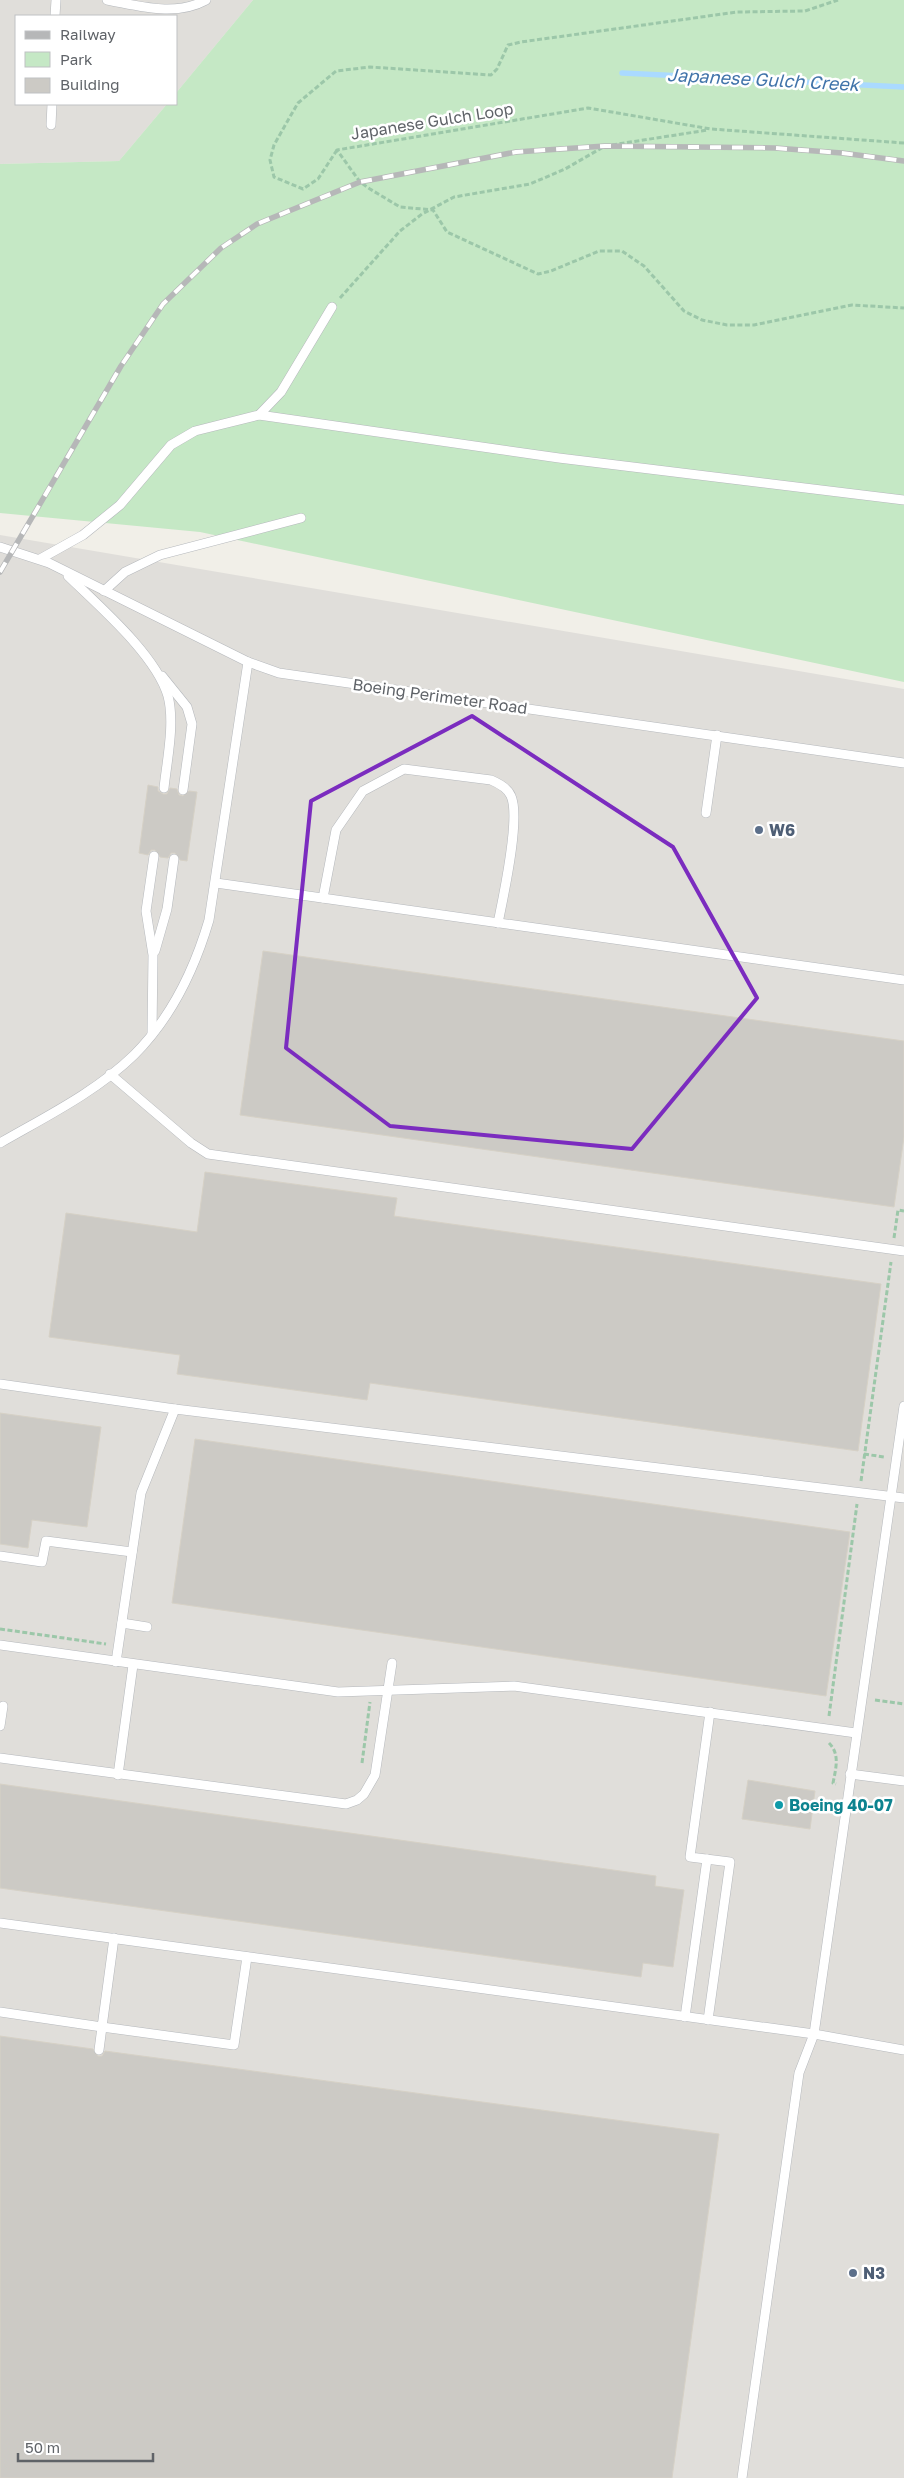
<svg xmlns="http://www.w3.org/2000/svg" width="904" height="2478" font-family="'Golos Text',sans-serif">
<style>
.industrial{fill:#e0deda}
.green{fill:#c5e8c5}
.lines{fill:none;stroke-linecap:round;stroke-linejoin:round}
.stream{stroke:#aadaff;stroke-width:5.5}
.building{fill:#cccac5;stroke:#d6d1c6}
.service-casing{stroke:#b5b8bc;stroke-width:10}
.path{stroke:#9cc7a9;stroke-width:3;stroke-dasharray:5 2.5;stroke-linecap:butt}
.service{stroke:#fff;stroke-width:9}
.rail-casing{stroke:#b6b7b8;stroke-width:5.5}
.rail{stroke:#fff;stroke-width:4;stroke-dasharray:11;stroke-linecap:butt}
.marked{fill:none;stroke:#7b2cbf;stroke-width:4;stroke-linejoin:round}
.service-dot{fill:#5c6f8a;stroke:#fff;stroke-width:2}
.culture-dot{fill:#0f9aa8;stroke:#fff;stroke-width:2}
.labels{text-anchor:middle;stroke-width:5;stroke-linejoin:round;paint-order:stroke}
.street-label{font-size:16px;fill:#5f6368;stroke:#fff}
.service-label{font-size:16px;font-weight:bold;fill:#4e5e75;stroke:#fff;text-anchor:start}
.culture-label{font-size:16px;font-weight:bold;fill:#0d838f;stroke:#fff;text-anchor:start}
.water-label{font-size:18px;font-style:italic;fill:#4174aa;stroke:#fff}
</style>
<rect width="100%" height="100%" fill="#f1efe8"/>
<!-- industrial -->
<g class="industrial">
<path d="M 0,0 L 253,0 L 176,93 L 176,16 L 16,16 L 16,104 L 167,104 L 119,161 L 0,164 Z"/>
<path d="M 0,535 L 904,689 L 904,2478 L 0,2478 Z"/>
</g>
<!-- green -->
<path class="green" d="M 253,0 L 904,0 L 904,682 L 200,532 L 0,513 L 0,164 L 119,161 L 167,104 L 176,104 L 176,93 Z"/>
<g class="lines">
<!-- stream -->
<path class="stream" d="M 622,73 L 904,87"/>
</g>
<!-- building -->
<g class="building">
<path d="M 148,785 L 158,787 L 158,791 L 163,794 L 167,794 L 170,788 L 177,789 L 179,795 L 183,796 L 189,791 L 197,792 L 187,861 L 180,860 L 175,853 L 171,853 L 168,858 L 160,857 L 155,850 L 151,850 L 148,855 L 139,853 Z"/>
<path d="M 263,951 L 904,1041 L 904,1137 L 894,1207 L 240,1115 Z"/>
<path d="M 205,1172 L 397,1198 L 394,1216 L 881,1284 L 858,1451 L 370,1383 L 367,1400 L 177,1374 L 180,1355 L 49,1337 L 66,1213 L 197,1232 Z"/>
<path d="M 0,1413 L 101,1427 L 87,1527 L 32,1520 L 28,1548 L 0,1544 Z"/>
<path d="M 195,1439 L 850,1532 L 826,1696 L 172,1603 Z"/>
<path d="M 748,1780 L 815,1791 L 810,1829 L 742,1819 Z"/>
<path d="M 0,1784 L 656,1876 L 655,1886 L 684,1890 L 673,1967 L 643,1963 L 641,1977 L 0,1888 Z"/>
<path d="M 0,2036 L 93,2049 L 98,2056 L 102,2056 L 105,2051 L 719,2134 L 672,2478 L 0,2478 Z"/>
</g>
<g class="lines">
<!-- service casing -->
<g class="service-casing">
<g id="service">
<path d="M 107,0 C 140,6 175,17 206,0"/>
<path d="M 55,16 L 56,0"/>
<path d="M 51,125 L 52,104"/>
<path d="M 259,415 L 559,458 L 904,500"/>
<path d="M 0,547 L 49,563 L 248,662 L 279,673 L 904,763"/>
<path d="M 40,559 L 83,535 L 120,505 L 171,445 L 195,431 L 259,415 L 281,392 L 332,307"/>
<path d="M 68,576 C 99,606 156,655 168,696 C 175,723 167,760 164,788"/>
<path d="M 104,591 L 125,572 L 160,555 L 301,518"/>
<path d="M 162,676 L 187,707 L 192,724 L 183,790"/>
<path d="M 706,813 L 717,735"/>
<path d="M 216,883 L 904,980"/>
<path d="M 323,898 L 336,830 L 363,791 L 404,769 L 491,780 C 498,783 508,788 511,796 C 521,818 503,898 498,923"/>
<path d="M 155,951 L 167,909 L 174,859"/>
<path d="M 152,1033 L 153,955 L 146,911 L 154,856"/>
<path d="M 110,1074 L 191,1143 L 208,1154 L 904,1251"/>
<path d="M 0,1143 C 45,1117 96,1092 134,1055 C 172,1017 194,971 209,920 L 248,662"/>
<path d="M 0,1384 L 175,1409 L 141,1493 L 116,1662"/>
<path d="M 175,1409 L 904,1498"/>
<path d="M 0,1556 L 42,1562 L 46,1541 L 132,1552"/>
<path d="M 122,1623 L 147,1627"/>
<path d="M 0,1645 L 338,1692 L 514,1686 L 856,1733"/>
<path d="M 0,1726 L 3,1706"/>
<path d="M 0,1758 L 346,1804 L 357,1800 L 364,1794 L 375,1775 L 392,1663"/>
<path d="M 850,1774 L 904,1781"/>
<path d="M 118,1775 L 133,1665"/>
<path d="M 0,1923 L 814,2034 L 904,2050"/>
<path d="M 0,2012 L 102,2027 L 114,1938"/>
<path d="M 685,2017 L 707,1859"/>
<path d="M 708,2020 L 730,1862 L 690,1857 L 710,1712"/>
<path d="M 99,2050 L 102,2027 L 234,2045 L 247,1957"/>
<path d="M 742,2478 L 799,2073 L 814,2034 L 904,1406"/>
</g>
</g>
<!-- path -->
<g class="path">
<path d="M 904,143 L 711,129 L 588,108 L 337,150 L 360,182 L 370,189 L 400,207 L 433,210 L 447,232 L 538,274 L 551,271 L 599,251 L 622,251 L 644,266 L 684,311 L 702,320 L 727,325 L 754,325 L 852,305 L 904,308"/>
<path d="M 337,150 L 318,179 L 303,189 L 274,177 L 270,160 L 274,145 L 287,122 L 298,103 L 336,71 L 370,67 L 491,75 L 497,69 L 508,45 L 521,42 L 737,12 L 805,11 L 838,0"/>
<path d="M 340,298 L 400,231 L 422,214 L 454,197 L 530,184 L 565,169 L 605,146 L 708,130"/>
<path d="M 894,1238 L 898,1210 L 904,1211"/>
<path d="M 864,1454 L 884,1457"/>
<path d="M 861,1481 L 891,1262"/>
<path d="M 0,1629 L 106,1644"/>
<path d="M 875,1700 L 904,1704"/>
<path d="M 829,1716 L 857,1504"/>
<path d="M 829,1743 C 840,1754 836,1768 833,1783 L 836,1784"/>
<path d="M 362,1763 L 370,1702"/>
</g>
<!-- service -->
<use href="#service" class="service"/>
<!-- rail casing -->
<g class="rail-casing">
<path id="rail" d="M 0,572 L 121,366 L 163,304 L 221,248 L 257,224 L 360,182 L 516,152 L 605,146 L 775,148 L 842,153 L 904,161"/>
</g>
<!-- rail -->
<use href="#rail" class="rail"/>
</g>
<!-- marked area -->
<path class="marked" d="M 472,716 L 673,847 L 757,998 L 632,1149 L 390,1126 L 286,1048 L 311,801 Z"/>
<!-- markers -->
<g class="service-dot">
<circle cx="759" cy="830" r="5"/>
<circle cx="853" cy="2273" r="5"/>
</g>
<circle class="culture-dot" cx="779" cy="1805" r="5"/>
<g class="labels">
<!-- street labels -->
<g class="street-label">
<text transform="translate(432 121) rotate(-9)" y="6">Japanese Gulch Loop</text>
<text transform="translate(440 696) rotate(8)" y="6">Boeing Perimeter Road</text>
</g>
<!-- service labels -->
<g class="service-label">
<text x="769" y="836">W6</text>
<text x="863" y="2279">N3</text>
</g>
<!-- culture labels -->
<g class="culture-label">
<text x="789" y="1811">Boeing 40-07</text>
</g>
<!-- water labels -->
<g class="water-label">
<text transform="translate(763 80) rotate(3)" y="6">Japanese Gulch Creek</text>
</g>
</g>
<!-- legend -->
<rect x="15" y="15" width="162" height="90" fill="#ffffff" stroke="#bfc1c3"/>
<rect x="25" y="31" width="25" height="8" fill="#b6b7b8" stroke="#bfc1c3"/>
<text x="60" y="40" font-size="15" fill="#5f6368">Railway</text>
<rect x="25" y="52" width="25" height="15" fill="#c5e8c5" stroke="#bfc1c3"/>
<text x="60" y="65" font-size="15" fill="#5f6368">Park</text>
<rect x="25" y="78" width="25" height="15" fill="#cccac5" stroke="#bfc1c3"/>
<text x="60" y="90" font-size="15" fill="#5f6368">Building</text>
<!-- scale -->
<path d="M18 2453v8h135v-8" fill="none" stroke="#5f6368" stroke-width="2.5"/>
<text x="25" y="2453" font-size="15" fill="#5f6368" stroke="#ffffff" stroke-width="4" paint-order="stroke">50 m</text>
</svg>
